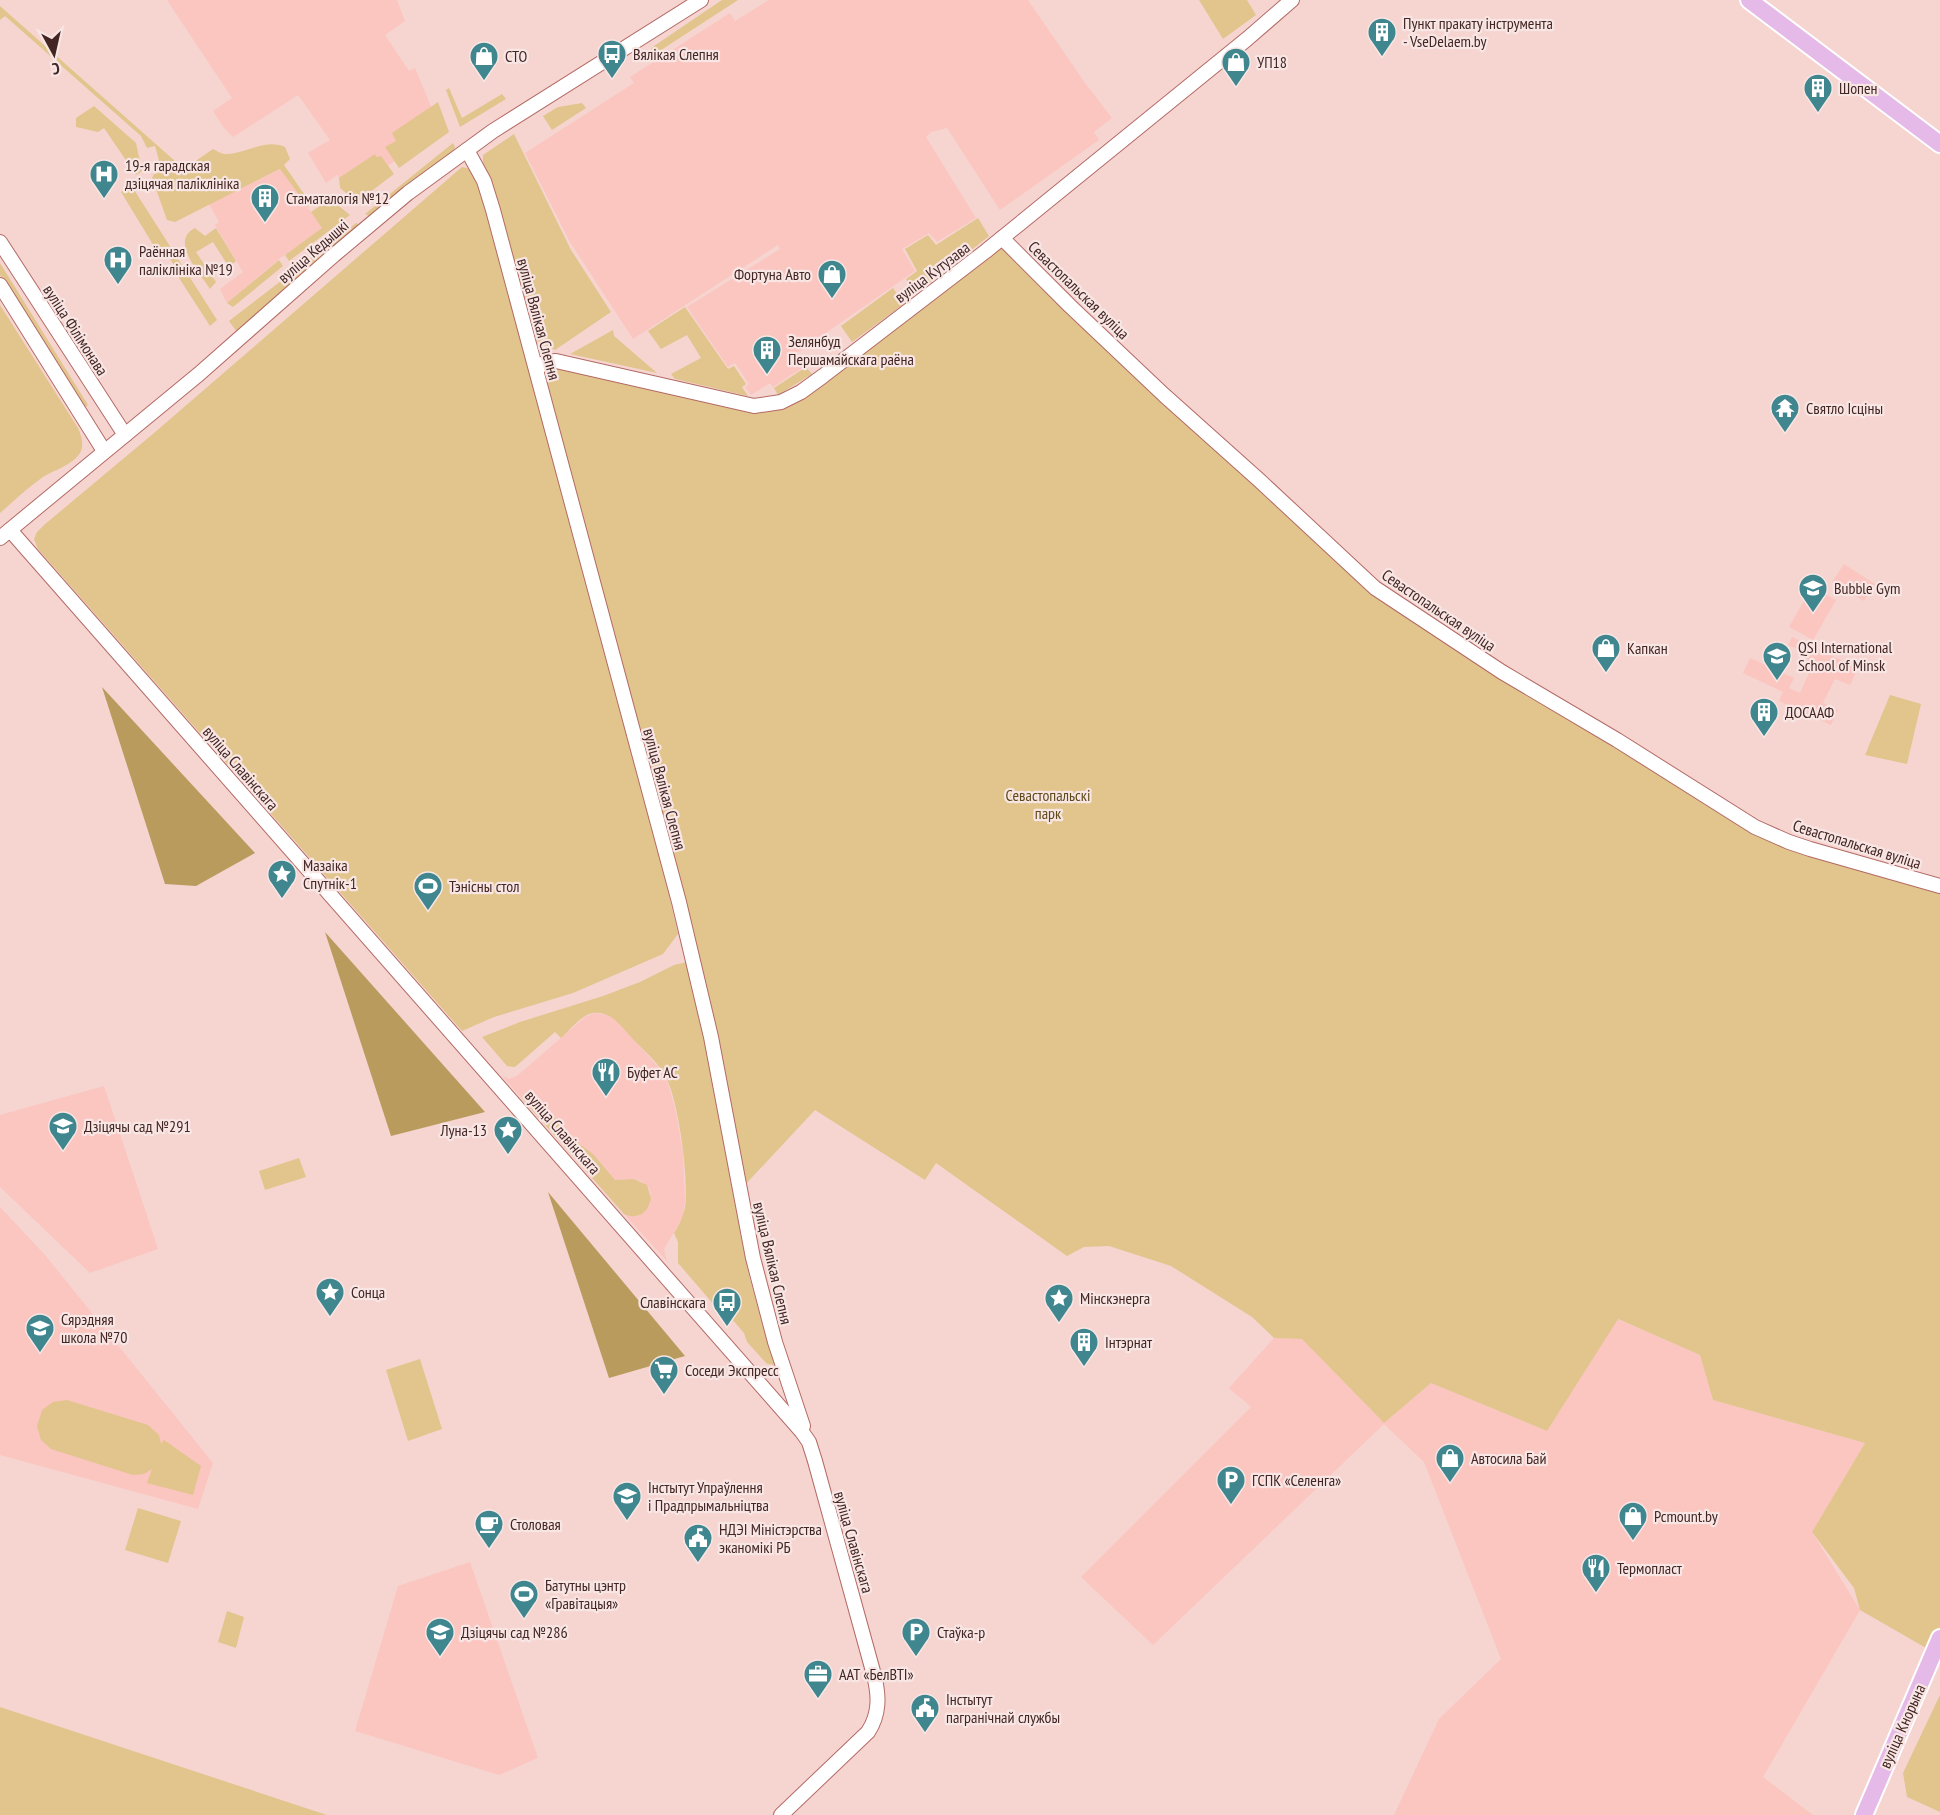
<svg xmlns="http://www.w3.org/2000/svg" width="1940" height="1815" font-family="'PT Sans Narrow',sans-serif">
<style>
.built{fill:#fbc5c0}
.green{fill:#e1c58c}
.forest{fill:#b99b5d}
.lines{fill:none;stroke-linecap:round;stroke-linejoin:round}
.minor-casing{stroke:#b36a65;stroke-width:16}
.major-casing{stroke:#fff;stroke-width:20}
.minor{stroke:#fff;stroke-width:14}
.major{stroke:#e5b9e8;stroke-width:16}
.labels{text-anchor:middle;stroke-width:4.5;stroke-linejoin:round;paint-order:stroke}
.poi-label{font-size:16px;fill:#432523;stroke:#f7e6e4;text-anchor:start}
.street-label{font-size:16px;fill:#432523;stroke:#f7e6e4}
.park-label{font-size:16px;fill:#5e4918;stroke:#f7e6e4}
</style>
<rect width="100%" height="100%" fill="#f6d5d1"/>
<!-- built -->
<g class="built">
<path d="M 167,0 L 397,0 L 405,21 L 385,35 L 409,71 L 415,68 L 440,128 L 409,152 L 367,179 L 345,185 L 337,175 L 326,183 L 308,153 L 330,140 L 298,95 L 233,137 L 224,128 L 213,111 L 232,98 Z"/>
<path d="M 769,0 L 1028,0 L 1085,83 L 1112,118 L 1094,132 L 1099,140 L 1000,210 L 947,128 L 931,132 L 926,137 L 976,218 L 937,242 L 929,233 L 902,249 L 915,271 L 797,353 L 805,366 L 773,387 L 770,383 L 751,395 L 745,387 L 749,384 L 735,363 L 728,367 L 687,307 L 780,249 L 778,245 L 633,339 L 570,242 L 525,153 L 634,83 L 630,77 L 730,13 L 735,21 Z"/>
<path d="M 281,169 L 322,228 L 279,259 L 227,303 L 220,289 L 243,272 L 215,225 L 219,222 L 209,204 Z"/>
<path d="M 1844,564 L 1875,584 L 1864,601 L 1832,582 Z"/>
<path d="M 1812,587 L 1836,600 L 1813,640 L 1789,627 Z"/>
<path d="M 1792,637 L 1858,668 L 1850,685 L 1835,679 L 1823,703 L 1838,710 L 1831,725 L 1779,701 L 1783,692 L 1743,673 L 1750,658 L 1794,678 L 1789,688 L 1800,693 L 1814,662 L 1805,658 L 1807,654 L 1788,645 Z"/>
<path d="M 595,1013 L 608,1015 L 615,1019 L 661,1070 L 668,1083 L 676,1112 L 683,1154 L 685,1201 L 683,1217 L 664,1249 L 667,1261 L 624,1214 L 645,1211 L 650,1205 L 651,1195 L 649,1188 L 641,1181 L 634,1179 L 615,1180 L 593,1154 L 577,1142 L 531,1092 L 526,1092 L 524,1101 L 502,1076 L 509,1079 L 517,1076 L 585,1017 Z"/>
<path d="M 104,1086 L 158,1249 L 90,1273 L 0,1187 L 0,1115 Z"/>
<path d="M 0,1207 L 45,1255 L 213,1463 L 198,1509 L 0,1455 Z"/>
<path d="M 1617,1319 L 1700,1355 L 1713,1400 L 1865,1443 L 1812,1532 L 1860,1610 L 1763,1777 L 1813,1815 L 1394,1815 L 1439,1719 L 1501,1659 L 1424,1462 L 1384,1424 L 1153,1645 L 1081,1577 L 1251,1407 L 1229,1388 L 1274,1338 L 1302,1339 L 1384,1423 L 1431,1383 L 1547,1431 Z"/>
<path d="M 470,1562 L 538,1758 L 499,1775 L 355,1731 L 398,1586 Z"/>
</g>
<!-- green -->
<g class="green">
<path d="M 722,0 L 738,0 L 652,56 L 651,49 L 654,46 Z"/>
<path d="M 1199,0 L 1247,0 L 1256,15 L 1223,39 Z"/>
<path d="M 0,6 L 184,169 L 213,149 C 217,151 223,155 227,154 C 245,154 266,138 285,147 L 290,159 L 284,165 L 311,204 L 308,207 L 280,169 L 175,222 L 167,220 L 152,178 L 154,174 L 162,172 L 155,146 L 147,148 L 141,136 L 5,16 L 0,20 Z"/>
<path d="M 449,88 L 462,118 L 502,94 L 506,99 L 460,127 L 446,90 Z"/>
<path d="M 438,102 L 449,132 L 399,168 L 385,147 L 396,141 L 392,133 Z"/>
<path d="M 582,103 L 586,108 L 552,130 L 543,116 L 558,107 Z"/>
<path d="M 94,106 L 136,143 L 142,171 L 136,175 L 104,128 L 98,132 L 76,127 L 76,118 Z"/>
<path d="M 514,134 L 571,250 L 611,312 L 555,350 L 535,340 L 483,167 L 483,155 Z"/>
<path d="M 453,143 L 455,147 L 453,152 L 371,217 L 365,214 Z"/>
<path d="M 375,154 L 376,157 L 381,156 L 394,174 L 357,202 L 340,188 L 339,178 Z"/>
<path d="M 462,167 L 471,169 L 486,207 L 660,856 L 678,934 L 663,954 L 573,993 L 494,1017 L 462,1031 L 38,549 L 34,539 L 37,532 L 44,525 L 154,433 Z"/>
<path d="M 131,185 L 217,320 L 210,326 L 172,267 L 174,265 L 163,248 L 157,251 L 121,192 Z"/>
<path d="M 334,202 L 350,215 L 289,261 L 285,255 L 322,228 L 311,212 L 324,203 Z"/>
<path d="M 978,218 L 989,236 L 916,294 L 906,279 L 917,271 L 905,249 L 928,235 L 936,245 Z"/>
<path d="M 356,223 L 360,225 L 359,229 L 237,332 L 229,321 Z"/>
<path d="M 195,228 L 205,236 L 216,228 L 236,261 L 229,267 L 213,242 L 196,252 L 216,282 L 210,289 C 200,273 169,241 195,228 Z"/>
<path d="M 999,245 L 1156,395 L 1372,590 L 1754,831 L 1940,892 L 1940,1656 L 1860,1610 L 1854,1588 L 1812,1532 L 1865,1443 L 1713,1400 L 1700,1355 L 1618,1319 L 1547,1431 L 1431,1383 L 1384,1423 L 1302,1339 L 1274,1338 L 1252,1317 L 1171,1266 L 1109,1246 L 1084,1247 L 1067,1256 L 936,1163 L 925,1180 L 815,1110 L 743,1187 L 716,1036 L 685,901 L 544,376 L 550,367 L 734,408 L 763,411 Z"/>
<path d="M 279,260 L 283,266 L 233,307 L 227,303 Z"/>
<path d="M 0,263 L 88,405 L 84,409 L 81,409 L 0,275 Z"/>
<path d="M 893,288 L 904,304 L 852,342 L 841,326 Z"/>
<path d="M 0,305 L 78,428 C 81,435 84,443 81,451 C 74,466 51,470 39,480 C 25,490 13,502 0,513 Z"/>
<path d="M 685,307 L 728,369 L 734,366 L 746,384 L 742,387 L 748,396 L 675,379 L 671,374 L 701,358 L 687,335 L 661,349 L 648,331 Z"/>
<path d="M 613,330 L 614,336 L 657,373 L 570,354 Z"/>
<path d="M 806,367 L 812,374 L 778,395 L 774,388 Z"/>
<path d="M 1890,695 L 1921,704 L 1907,764 L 1865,755 Z"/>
<path d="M 687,962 L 721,1111 L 740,1232 L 750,1279 L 775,1365 L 767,1364 L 747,1342 L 744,1333 L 725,1311 L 721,1313 L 678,1263 L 678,1242 L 674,1233 C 679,1225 683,1217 685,1208 C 689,1179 679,1103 666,1077 C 658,1062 642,1049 630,1036 C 620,1025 611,1011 593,1013 C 581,1015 570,1030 561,1038 L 555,1032 L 515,1067 L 507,1066 L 482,1037 L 520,1022 L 603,996 L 640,982 L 674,965 Z"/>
<path d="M 528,1092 L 532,1093 L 577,1142 L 593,1154 L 615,1180 L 634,1179 L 647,1185 L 651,1198 C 649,1213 637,1220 624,1214 L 524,1101 L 522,1096 Z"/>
<path d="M 299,1158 L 306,1177 L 265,1190 L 259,1171 Z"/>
<path d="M 420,1359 L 442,1429 L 408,1441 L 386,1370 Z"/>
<path d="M 67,1400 L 148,1425 L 159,1435 L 161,1444 L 164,1440 L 201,1466 L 193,1495 L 147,1483 L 152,1469 L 144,1474 L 133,1475 L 51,1449 L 41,1440 L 37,1426 L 42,1410 L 53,1402 Z"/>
<path d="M 138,1508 L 181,1521 L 168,1563 L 125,1550 Z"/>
<path d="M 227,1611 L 244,1617 L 236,1648 L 218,1642 Z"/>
<path d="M 1940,1695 L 1940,1812 L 1907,1797 L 1903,1773 Z"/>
<path d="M 0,1707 L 327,1815 L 0,1815 Z"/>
</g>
<!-- forest -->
<g class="forest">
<path d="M 102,687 L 255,853 L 196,886 L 165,884 Z"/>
<path d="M 325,932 L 485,1112 L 391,1136 Z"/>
<path d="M 548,1192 L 685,1356 L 609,1378 Z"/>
</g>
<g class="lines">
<!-- minor casing -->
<g class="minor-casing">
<g id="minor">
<path d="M 467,150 L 484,181 L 493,210 L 679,902 L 711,1037 L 753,1258 L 775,1342 L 803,1426"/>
<path d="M 1002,238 L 1070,306 L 1164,395 L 1259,480 L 1375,588 L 1502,672 L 1617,740 L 1755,827 L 1789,842 L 1810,849 L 1940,886"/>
<path d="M 0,242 L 125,435"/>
<path d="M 0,285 L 104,451"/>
<path d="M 536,369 L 546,362 L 556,361 L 754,406 L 781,402 L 801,392 L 823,376 L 986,251 L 1247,39 L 1292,0"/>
<path d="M 10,530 L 802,1432 L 809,1442 L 815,1461 L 874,1675 C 879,1695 880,1714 868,1732 L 781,1815"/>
<path d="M 0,538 L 199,374 L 334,255 L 408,193 L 493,131 L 701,0"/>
</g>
</g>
<!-- major casing -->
<g class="major-casing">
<g id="major">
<path d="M 1749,0 L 1940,144"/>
<path d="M 1864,1815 L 1940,1638"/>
</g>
</g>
<!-- minor -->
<use href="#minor" class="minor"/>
<!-- major -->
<use href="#major" class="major"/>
</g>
<!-- icons -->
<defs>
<g id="building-pin" transform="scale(1.5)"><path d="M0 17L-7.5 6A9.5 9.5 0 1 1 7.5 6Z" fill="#3f868e" stroke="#f7e6e4"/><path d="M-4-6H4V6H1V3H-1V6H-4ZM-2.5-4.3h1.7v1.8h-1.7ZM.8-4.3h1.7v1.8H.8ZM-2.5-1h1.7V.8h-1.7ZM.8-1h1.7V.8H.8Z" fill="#fff"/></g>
<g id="bus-pin" transform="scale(1.5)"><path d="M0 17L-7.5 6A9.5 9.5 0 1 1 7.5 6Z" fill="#3f868e" stroke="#f7e6e4"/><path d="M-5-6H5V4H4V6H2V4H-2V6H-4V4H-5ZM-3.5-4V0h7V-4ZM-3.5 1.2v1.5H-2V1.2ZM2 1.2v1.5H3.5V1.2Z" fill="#fff"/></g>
<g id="shop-pin" transform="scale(1.5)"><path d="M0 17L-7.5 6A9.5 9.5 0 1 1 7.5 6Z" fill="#3f868e" stroke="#f7e6e4"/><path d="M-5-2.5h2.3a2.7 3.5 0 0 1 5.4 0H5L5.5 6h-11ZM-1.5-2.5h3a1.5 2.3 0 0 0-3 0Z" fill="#fff"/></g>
<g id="hospital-pin" transform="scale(1.5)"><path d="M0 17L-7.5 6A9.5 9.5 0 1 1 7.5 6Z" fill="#3f868e" stroke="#f7e6e4"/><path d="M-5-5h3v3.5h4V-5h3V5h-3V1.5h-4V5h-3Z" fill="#fff"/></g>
<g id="temple-pin" transform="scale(1.5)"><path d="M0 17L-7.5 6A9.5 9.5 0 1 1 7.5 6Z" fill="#3f868e" stroke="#f7e6e4"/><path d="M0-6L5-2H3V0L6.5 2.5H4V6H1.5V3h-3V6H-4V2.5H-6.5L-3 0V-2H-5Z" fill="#fff"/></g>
<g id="school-pin" transform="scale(1.5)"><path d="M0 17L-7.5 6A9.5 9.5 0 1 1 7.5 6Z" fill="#3f868e" stroke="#f7e6e4"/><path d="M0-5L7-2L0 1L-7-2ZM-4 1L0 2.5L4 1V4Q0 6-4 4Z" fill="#fff"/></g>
<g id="sight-pin" transform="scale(1.5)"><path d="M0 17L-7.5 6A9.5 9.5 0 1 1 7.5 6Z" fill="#3f868e" stroke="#f7e6e4"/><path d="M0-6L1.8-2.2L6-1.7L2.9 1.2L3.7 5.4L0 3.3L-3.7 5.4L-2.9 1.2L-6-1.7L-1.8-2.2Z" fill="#fff"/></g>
<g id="stadium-pin" transform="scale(1.5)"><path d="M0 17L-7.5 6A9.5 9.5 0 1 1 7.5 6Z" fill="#3f868e" stroke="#f7e6e4"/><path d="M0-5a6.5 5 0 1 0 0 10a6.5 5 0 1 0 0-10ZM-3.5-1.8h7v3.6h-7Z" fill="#fff"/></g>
<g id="restaurant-pin" transform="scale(1.5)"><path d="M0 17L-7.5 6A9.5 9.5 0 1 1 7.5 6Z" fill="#3f868e" stroke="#f7e6e4"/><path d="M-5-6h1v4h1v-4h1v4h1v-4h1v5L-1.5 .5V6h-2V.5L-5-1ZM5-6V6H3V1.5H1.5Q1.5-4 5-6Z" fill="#fff"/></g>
<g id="supermarket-pin" transform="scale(1.5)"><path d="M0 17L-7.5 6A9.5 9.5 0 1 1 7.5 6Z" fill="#3f868e" stroke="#f7e6e4"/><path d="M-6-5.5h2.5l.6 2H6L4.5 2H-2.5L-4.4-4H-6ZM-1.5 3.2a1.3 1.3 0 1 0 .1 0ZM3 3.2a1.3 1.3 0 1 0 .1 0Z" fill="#fff"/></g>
<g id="parking-pin" transform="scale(1.5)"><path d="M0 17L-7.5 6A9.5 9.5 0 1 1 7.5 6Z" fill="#3f868e" stroke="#f7e6e4"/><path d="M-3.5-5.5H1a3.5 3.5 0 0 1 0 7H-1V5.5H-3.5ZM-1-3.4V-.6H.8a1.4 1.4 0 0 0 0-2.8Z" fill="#fff"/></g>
<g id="university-pin" transform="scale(1.5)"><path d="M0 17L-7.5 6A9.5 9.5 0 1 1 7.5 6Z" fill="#3f868e" stroke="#f7e6e4"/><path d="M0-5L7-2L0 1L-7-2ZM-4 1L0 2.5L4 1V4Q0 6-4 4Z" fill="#fff"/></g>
<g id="cafe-pin" transform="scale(1.5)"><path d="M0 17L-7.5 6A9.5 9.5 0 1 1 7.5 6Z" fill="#3f868e" stroke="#f7e6e4"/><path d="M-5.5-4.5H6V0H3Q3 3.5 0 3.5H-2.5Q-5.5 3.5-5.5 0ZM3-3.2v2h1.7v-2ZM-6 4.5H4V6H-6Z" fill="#fff"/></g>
<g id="civic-pin" transform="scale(1.5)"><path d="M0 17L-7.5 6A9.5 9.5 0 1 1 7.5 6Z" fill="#3f868e" stroke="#f7e6e4"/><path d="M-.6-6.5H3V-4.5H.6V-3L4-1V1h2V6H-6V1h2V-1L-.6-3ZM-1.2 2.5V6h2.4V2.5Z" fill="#fff"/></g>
<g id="office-pin" transform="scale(1.5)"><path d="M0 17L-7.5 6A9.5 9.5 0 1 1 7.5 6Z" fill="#3f868e" stroke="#f7e6e4"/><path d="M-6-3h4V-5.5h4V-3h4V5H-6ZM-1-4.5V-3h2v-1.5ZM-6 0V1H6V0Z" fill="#fff"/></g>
</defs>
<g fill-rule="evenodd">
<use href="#building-pin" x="1382" y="32"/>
<use href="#bus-pin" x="612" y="54"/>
<use href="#shop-pin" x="484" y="56"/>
<use href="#shop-pin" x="1236" y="62"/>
<use href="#building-pin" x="1818" y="88"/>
<use href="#hospital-pin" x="104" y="174"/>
<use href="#building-pin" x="265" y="198"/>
<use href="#hospital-pin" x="118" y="260"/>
<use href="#shop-pin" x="832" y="274"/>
<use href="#building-pin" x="767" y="350"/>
<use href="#temple-pin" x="1785" y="408"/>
<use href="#school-pin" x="1813" y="588"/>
<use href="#shop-pin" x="1606" y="648"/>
<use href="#school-pin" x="1777" y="656"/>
<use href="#building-pin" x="1764" y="712"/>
<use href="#sight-pin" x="282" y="874"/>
<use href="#stadium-pin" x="428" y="886"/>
<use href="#restaurant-pin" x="606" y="1072"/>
<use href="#school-pin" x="63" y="1126"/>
<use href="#sight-pin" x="508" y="1130"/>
<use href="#sight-pin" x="330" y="1292"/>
<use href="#sight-pin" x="1059" y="1298"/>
<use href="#bus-pin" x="727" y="1302"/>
<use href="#school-pin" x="40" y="1328"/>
<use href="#building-pin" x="1084" y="1342"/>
<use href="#supermarket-pin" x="664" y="1370"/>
<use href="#shop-pin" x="1450" y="1458"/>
<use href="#parking-pin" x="1231" y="1480"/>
<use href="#university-pin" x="627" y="1496"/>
<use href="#shop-pin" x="1633" y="1516"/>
<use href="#cafe-pin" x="489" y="1524"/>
<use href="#civic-pin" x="698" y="1538"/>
<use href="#restaurant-pin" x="1596" y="1568"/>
<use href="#stadium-pin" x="524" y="1594"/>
<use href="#school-pin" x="440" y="1632"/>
<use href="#parking-pin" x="916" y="1632"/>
<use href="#office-pin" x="818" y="1674"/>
<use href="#civic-pin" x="925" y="1708"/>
</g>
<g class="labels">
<!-- poi labels -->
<g class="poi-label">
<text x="1403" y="29">Пункт пракату інструмента<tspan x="1403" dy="18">- VseDelaem.by</tspan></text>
<text x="633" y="60">Вялікая Слепня</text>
<text x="505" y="62">СТО</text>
<text x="1257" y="68">УП18</text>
<text x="1839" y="94">Шопен</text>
<text x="125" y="171">19-я гарадская<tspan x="125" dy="18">дзіцячая паліклініка</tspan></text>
<text x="286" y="204">Стаматалогія №12</text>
<text x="139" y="257">Раённая<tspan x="139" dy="18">паліклініка №19</tspan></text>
<text x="811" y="280" text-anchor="end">Фортуна Авто</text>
<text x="788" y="347">Зелянбуд<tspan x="788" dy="18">Першамайскага раёна</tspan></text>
<text x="1806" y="414">Святло Ісціны</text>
<text x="1834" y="594">Bubble Gym</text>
<text x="1798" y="653">QSI International<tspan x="1798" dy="18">School of Minsk</tspan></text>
<text x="1627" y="654">Капкан</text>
<text x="1785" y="718">ДОСААФ</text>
<text x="303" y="871">Мазаіка<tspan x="303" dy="18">Спутнік-1</tspan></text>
<text x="449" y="892">Тэнісны стол</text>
<text x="627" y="1078">Буфет АС</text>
<text x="84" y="1132">Дзіцячы сад №291</text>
<text x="487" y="1136" text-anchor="end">Луна-13</text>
<text x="351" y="1298">Сонца</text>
<text x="1080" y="1304">Мінскэнерга</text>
<text x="706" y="1308" text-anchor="end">Славінскага</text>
<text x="61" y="1325">Сярэдняя<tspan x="61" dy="18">школа №70</tspan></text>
<text x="1105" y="1348">Інтэрнат</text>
<text x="685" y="1376">Соседи Экспресс</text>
<text x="1471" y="1464">Автосила Бай</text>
<text x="1252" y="1486">ГСПК «Селенга»</text>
<text x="648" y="1493">Інстытут Упраўлення<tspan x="648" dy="18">і Прадпрымальніцтва</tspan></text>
<text x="1654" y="1522">Pcmount.by</text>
<text x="510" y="1530">Столовая</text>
<text x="719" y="1535">НДЭІ Міністэрства<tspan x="719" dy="18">эканомікі РБ</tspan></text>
<text x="1617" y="1574">Термопласт</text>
<text x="545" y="1591">Батутны цэнтр<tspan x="545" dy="18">«Гравітацыя»</tspan></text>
<text x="461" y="1638">Дзіцячы сад №286</text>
<text x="937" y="1638">Стаўка-р</text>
<text x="839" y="1680">ААТ «БелВТІ»</text>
<text x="946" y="1705">Інстытут<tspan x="946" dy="18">пагранічнай службы</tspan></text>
</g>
<!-- street labels -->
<g class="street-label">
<text transform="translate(313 251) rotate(-41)" y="6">вуліца Кедышкі</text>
<text transform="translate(932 272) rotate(-37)" y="6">вуліца Кутузава</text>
<text transform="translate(1079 290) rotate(44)" y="6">Севастопальская вуліца</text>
<text transform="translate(539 319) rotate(75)" y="6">вуліца Вялікая Слепня</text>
<text transform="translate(76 330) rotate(57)" y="6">вуліца Філімонава</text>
<text transform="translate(1439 610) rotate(34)" y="6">Севастопальская вуліца</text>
<text transform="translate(241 768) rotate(49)" y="6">вуліца Славінскага</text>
<text transform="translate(665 789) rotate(75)" y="6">вуліца Вялікая Слепня</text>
<text transform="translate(1857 844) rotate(17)" y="6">Севастопальская вуліца</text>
<text transform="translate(563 1132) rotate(49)" y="6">вуліца Славінскага</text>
<text transform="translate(773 1263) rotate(77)" y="6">вуліца Вялікая Слепня</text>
<text transform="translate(854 1542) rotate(74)" y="6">вуліца Славінскага</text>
<text transform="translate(1902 1726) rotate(-66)" y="6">вуліца Кнорына</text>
</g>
<!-- park labels -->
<g class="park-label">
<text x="1048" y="801">Севастопальскі<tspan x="1048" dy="18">парк</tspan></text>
</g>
</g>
<!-- north arrow -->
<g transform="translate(54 54) rotate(172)" stroke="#f7e6e4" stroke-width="4.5" paint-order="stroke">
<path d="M0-4.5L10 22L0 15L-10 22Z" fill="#432523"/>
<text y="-9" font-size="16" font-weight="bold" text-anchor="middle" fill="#432523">С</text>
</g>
</svg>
